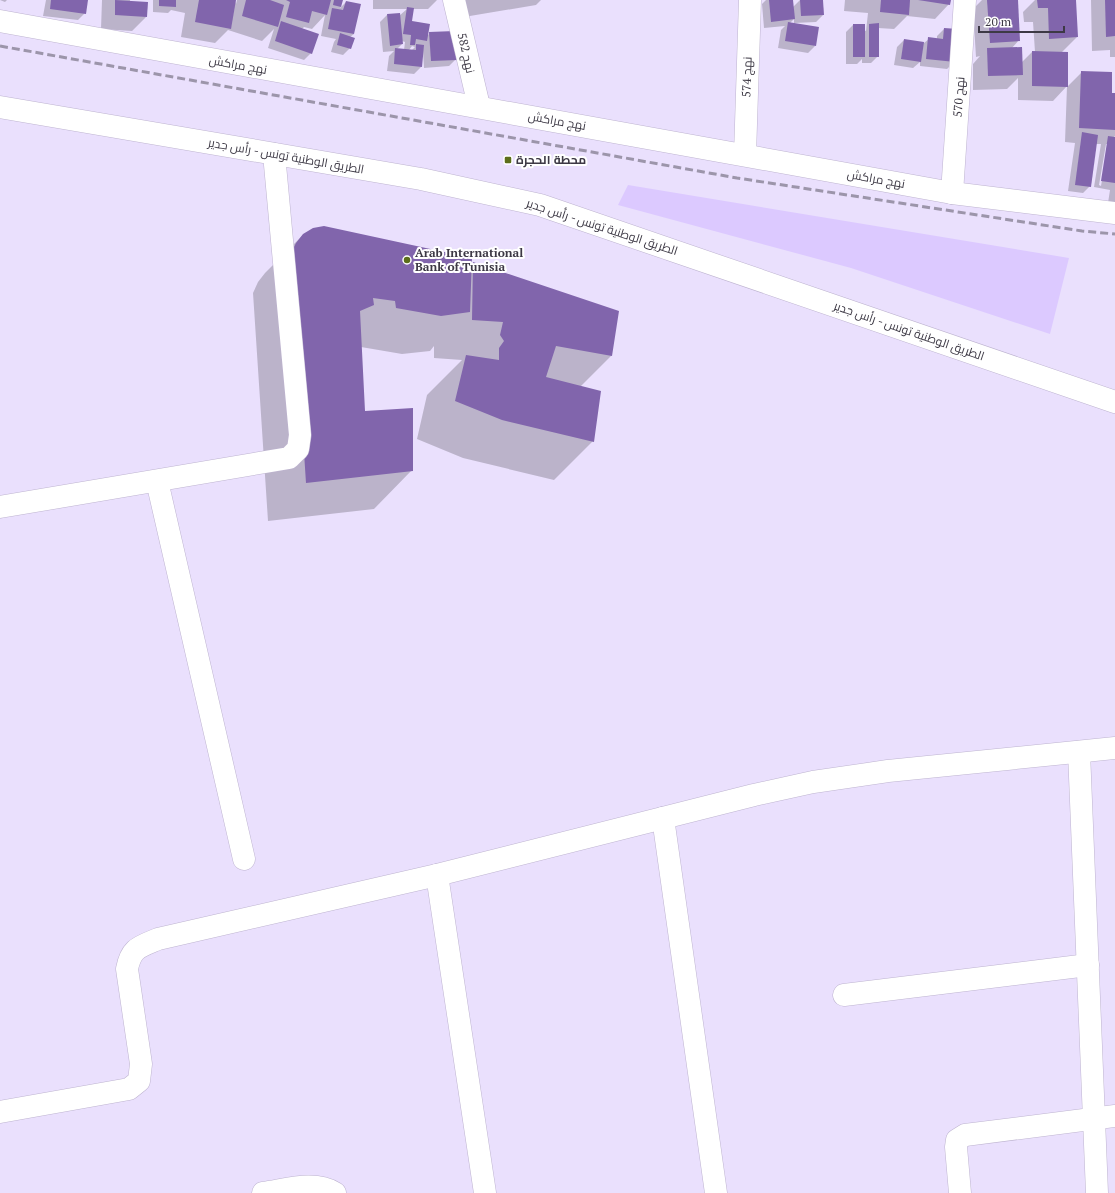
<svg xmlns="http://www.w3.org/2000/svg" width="1115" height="1193" font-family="'PT Serif',Cairo,serif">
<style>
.green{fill:#dcc9ff}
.shadow{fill:#0003;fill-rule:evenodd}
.building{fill:#8165ac}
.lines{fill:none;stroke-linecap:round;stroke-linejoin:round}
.street-casing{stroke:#beb4d0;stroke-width:23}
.primary-casing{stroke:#beb4d0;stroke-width:23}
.street{stroke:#fff;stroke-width:22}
.primary{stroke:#fff;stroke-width:22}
.rail{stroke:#9c95aa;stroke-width:3;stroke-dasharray:8 4;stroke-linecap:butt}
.poi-dot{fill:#5c6e1b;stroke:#fff;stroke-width:1.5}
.labels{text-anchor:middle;stroke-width:4;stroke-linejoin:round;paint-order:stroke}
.street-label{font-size:12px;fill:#3d3945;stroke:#fff}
.poi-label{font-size:12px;font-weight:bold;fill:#3d3945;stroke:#fff;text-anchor:start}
</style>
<rect width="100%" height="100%" fill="#eae0fd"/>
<!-- green -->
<path class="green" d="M 628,185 L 1069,258 L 1050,334 L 851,268 L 618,205 Z"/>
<!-- shadow -->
<g class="shadow">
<path d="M 0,0 L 7,0 L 5,2 Z"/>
<path d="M 46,0 L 87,0 L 85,13 L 78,20 L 43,16 Z"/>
<path d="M 102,0 L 130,0 L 130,2 L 146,17 L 132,31 L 101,29 Z"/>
<path d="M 153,0 L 235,0 L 236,4 L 237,0 L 342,0 L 340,8 L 346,2 L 354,34 L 350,37 L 350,48 L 343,55 L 331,52 L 334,42 L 336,39 L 321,36 L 325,15 L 312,29 L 304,27 L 302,29 L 311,53 L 304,60 L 268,48 L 274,29 L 262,41 L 228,30 L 215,43 L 181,37 L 185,13 L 171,10 L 168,13 L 153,12 Z"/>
<path d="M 373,0 L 437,0 L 428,9 L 413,9 L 411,22 L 427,36 L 430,33 L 456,59 L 449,66 L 424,68 L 423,51 L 421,67 L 414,74 L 387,71 L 389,56 L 394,51 L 383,52 L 380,22 L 387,15 L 399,16 L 407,9 L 373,9 ZM 402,41 L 405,42 L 404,50 L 397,49 L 402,44 ZM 412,46 L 415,47 L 412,50 L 409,50 Z"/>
<path d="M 455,0 L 541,0 L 536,5 L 458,18 Z"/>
<path d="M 766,0 L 792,0 L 793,7 L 800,0 L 822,0 L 823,15 L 816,22 L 794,23 L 794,19 L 790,23 L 815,46 L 808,53 L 778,48 L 781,30 L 785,26 L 764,28 L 762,4 Z"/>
<path d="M 845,0 L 950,0 L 949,4 L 935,19 L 907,16 L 894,29 L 878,28 L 878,56 L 871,63 L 862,63 L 862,59 L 857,64 L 846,64 L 846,32 L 853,25 L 866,31 L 868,13 L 844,11 Z"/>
<path d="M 982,0 L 1017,0 L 1019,40 L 1011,49 L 1021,48 L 1021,63 L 1032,52 L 1035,52 L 1033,22 L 1024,22 L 1023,12 L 1035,0 L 1075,0 L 1077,37 L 1061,53 L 1067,53 L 1067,87 L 1082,72 L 1111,73 L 1111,93 L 1115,94 L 1115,136 L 1113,138 L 1115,138 L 1115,204 L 1108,203 L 1110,190 L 1094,187 L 1101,144 L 1096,144 L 1090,186 L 1083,193 L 1068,191 L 1075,143 L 1065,142 L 1067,86 L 1053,101 L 1018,100 L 1018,78 L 1007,89 L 973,90 L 973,64 L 980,56 L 976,57 L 973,9 ZM 1106,144 L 1108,144 L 1101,186 L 1099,185 Z"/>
<path d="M 1091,0 L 1115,0 L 1115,57 L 1110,57 L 1110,50 L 1092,51 Z"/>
<path d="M 944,29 L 954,62 L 947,69 L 920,66 L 920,62 L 913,68 L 894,65 L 897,47 L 904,40 L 924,43 L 929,39 L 937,39 L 937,36 Z"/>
<path d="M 304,234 L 471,266 L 474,263 L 618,312 L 611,356 L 580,387 L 593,441 L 554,480 L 463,458 L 417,439 L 427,395 L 462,360 L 434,358 L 434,346 L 430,351 L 402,354 L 361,347 L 364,412 L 412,470 L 374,509 L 268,521 L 253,293 L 258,282 L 265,273 Z"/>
</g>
<!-- building -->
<g class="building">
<path d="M 51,0 L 88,0 L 86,14 L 50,9 Z"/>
<path d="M 115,0 L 148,2 L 147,17 L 115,15 Z"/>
<path d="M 159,0 L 176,0 L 176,7 L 159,6 Z"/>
<path d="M 199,0 L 236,0 L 231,29 L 195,22 Z"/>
<path d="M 246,0 L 270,0 L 284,5 L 278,27 L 242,16 Z"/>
<path d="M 286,0 L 331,0 L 327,15 L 312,11 L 309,23 L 286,17 L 290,2 Z"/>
<path d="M 334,0 L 343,0 L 341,7 L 333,5 Z"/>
<path d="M 769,0 L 793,0 L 795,19 L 771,22 Z"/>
<path d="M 800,0 L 823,0 L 824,15 L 801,16 Z"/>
<path d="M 881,0 L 910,0 L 909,15 L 880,12 Z"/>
<path d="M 918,0 L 951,0 L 950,5 Z"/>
<path d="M 987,0 L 1018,0 L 1020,41 L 990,43 Z"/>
<path d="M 1037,0 L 1076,0 L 1078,37 L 1049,39 L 1048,8 L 1038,8 Z"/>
<path d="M 1105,0 L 1115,0 L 1115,36 L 1106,37 Z"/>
<path d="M 346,1 L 361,4 L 354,34 L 328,29 L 332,8 L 343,10 Z"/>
<path d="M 407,7 L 414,8 L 412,21 L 430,24 L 427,41 L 416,39 L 415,45 L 410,45 L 411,35 L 403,34 Z"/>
<path d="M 400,13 L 403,44 L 390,46 L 387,14 Z"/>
<path d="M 281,21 L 319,34 L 312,54 L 275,41 Z"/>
<path d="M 788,22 L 819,27 L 816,46 L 785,41 Z"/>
<path d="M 879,23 L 879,57 L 869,57 L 869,24 Z"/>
<rect x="853" y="24" width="12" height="33"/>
<path d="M 944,28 L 958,29 L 955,62 L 926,59 L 928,37 L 943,39 Z"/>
<path d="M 455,31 L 457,60 L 431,61 L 429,32 Z"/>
<path d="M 340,33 L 355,38 L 351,49 L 337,45 Z"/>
<path d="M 904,39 L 924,42 L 921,62 L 901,59 Z"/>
<path d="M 416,44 L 424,45 L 422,67 L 394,64 L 395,48 L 416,50 Z"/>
<path d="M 1022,47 L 1023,75 L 988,76 L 987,48 Z"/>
<path d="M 1032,51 L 1068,52 L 1068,87 L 1032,86 Z"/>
<path d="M 1081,71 L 1112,72 L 1112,93 L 1115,93 L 1115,130 L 1079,128 Z"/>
<path d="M 1082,132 L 1098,135 L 1091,187 L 1075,185 Z"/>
<path d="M 1108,136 L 1115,137 L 1115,183 L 1101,181 Z"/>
<path d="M 324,226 L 472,258 L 470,312 L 441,316 L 396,308 L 395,301 L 373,298 L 374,305 L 360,311 L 365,411 L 413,408 L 413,471 L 306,483 L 291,253 L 296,243 L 303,234 L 313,228 Z"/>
<path d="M 473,262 L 619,311 L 612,356 L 556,346 L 546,377 L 601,391 L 594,442 L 502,420 L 455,401 L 466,355 L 499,360 L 499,348 L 504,341 L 500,335 L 503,322 L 472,320 Z"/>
</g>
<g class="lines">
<!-- street casing -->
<g class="street-casing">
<g id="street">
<path d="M 454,0 L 479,106"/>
<path d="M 0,21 L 952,193 L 1115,213"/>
<path d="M 745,155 L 750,0"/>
<path d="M 952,193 L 965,0"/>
<path d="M 157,481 L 244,859"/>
<path d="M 0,507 L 289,458 L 298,449 L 300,435 L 274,154"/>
<path d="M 1079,752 L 1097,1193"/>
<path d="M 663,818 L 716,1193"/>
<path d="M 437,875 L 485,1193"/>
<path d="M 844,995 L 1088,965"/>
<path d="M 0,1112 L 129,1089 L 139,1081 L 141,1064 L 127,969 C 131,948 139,947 158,939 L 437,875 L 754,795 L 813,782 L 888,771 L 1115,748"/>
<path d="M 263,1193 C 286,1190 314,1180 335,1193"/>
<path d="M 960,1193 L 956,1147 L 957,1140 L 965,1135 L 1115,1116"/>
</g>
</g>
<!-- primary casing -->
<g class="primary-casing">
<path id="primary" d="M 0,107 L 421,179 L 540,205 L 1115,402"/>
</g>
<!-- street -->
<use href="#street" class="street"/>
<!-- primary -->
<use href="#primary" class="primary"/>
<!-- rail -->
<path class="rail" d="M 0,46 L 737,178 L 1082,231 L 1115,234"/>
</g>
<!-- markers -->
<g class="poi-dot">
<rect x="504" y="156" width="8" height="8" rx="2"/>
<circle cx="407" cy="260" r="4"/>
</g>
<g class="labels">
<!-- street labels -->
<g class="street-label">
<text transform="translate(466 53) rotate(77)" y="4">نهج 582</text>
<text transform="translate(238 65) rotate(10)" y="4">نهج مراكش</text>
<text transform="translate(747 77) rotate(-88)" y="4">نهج 574</text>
<text transform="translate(959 97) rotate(-86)" y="4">نهج 570</text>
<text transform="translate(557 121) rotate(10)" y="4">نهج مراكش</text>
<text transform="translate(286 156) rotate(10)" y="4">الطريق الوطنية تونس - رأس جدير</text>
<text transform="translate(876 179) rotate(10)" y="4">نهج مراكش</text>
<text transform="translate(602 227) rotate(18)" y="4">الطريق الوطنية تونس - رأس جدير</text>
<text transform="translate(909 331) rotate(19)" y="4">الطريق الوطنية تونس - رأس جدير</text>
</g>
<!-- poi labels -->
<g class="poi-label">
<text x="516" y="164">محطة الحجرة</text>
<text x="415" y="257">Arab International<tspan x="415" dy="14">Bank of Tunisia</tspan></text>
</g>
</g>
<!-- scale -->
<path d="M979 26v6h85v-6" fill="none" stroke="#3d3945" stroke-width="2"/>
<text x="985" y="26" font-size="12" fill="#3d3945" stroke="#ffffff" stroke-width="3" paint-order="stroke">20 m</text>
</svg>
